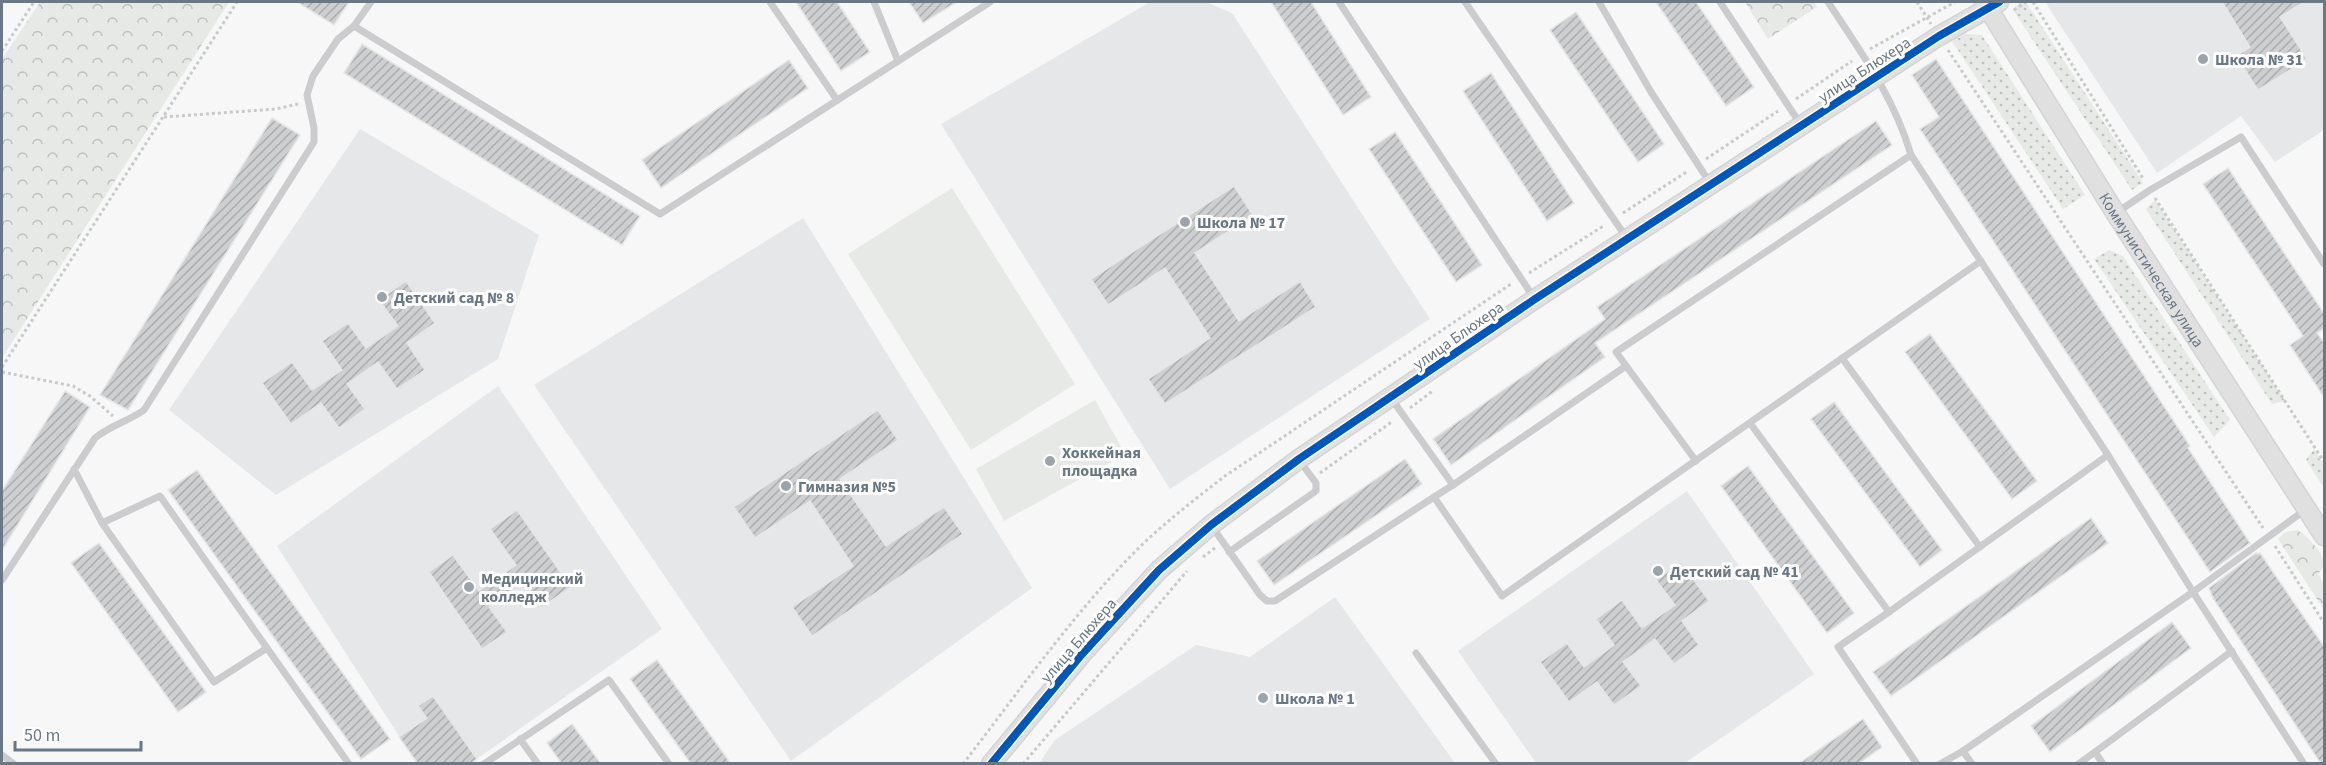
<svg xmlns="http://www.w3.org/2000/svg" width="2326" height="765" font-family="'Source Sans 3',sans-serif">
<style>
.built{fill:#e6e7e8}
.grass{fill:url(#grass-dots)}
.forest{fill:url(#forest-crowns)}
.pitch{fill:#e6e9e5}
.building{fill:url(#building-hatch);stroke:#e6e6e6;stroke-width:1.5}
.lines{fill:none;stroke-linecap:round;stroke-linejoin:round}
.secondary-casing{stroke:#d3d4d5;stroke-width:21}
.path{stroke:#c9cacb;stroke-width:3;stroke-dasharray:3 3;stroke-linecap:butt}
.lane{stroke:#ccccce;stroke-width:7}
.secondary{stroke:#e0e0e1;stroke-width:18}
.cycleway-casing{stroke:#fff;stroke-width:11}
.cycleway{stroke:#0057b8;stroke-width:8}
.poi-dot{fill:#9ba4ac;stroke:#fff;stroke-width:2}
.labels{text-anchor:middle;stroke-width:6;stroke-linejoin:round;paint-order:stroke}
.poi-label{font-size:16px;font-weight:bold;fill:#6a7784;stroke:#fff;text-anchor:start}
.street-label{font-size:16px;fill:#6a7784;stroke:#fff}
</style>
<defs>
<pattern id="grass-dots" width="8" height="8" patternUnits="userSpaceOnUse" patternTransform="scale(1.5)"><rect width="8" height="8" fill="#e6e9e5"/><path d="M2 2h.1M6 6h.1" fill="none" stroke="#bec2bf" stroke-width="1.8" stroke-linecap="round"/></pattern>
<pattern id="forest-crowns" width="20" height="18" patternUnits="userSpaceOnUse" patternTransform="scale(1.5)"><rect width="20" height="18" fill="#e6e9e5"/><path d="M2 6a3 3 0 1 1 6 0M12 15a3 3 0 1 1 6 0" fill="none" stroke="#bec2bf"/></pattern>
<pattern id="building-hatch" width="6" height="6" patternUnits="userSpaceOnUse" patternTransform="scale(1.5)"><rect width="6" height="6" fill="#cecfd0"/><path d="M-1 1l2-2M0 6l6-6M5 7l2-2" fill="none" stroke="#abadae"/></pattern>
</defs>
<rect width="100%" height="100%" fill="#f7f7f7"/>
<!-- built -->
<g class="built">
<path d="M 1150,2 L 1206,2 L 1232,13 L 1430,319 L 1170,489 L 941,124 Z"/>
<path d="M 2045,2 L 2324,2 L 2324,130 L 2275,162 L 2241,116 L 2157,173 Z"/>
<path d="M 360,129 L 539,235 L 498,359 L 276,495 L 169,410 Z"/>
<path d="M 803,218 L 1032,588 L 791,761 L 534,385 Z"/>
<path d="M 498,386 L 662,629 L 471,763 L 419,763 L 399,736 L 277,546 Z"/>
<path d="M 1687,491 L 1814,674 L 1685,763 L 1536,763 L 1458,651 Z"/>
<path d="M 1335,597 L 1455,763 L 1039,763 L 1055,740 L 1196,645 L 1250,657 Z"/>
</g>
<!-- grass -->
<g class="grass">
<path d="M 2021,2 L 2026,2 L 2143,183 L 2132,190 L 2013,10 Z"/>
<path d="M 1965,34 L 1982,35 L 2085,195 L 2063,209 L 1952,41 Z"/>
<path d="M 2155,200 L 2285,401 L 2272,404 L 2146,209 Z"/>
<path d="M 2109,250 L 2123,256 L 2230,420 L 2214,437 L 2094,259 Z"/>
<path d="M 2314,449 L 2324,466 L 2324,488 L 2306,460 Z"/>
</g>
<!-- forest -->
<g class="forest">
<path d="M 40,2 L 229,2 L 2,358 L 2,59 Z"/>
<path d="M 1745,2 L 1814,2 L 1817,7 L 1768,39 Z"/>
<path d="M 2297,530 C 2306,534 2326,555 2324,565 C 2323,569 2320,571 2318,574 L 2324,584 L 2324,610 L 2278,539 L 2285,532 Z"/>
</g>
<!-- pitch -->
<g class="pitch">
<path d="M 952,188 L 1075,384 L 971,450 L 848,254 Z"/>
<path d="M 1095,400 L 1125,454 L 1004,521 L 976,469 Z"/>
</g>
<!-- building -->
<g class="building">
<path d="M 297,2 L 349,2 L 334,25 Z"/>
<path d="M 796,2 L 837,2 L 870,52 L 841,71 Z"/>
<path d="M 909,2 L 957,2 L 923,23 Z"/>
<path d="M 1271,2 L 1311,2 L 1371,97 L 1343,115 Z"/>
<path d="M 1656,2 L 1696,2 L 1754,87 L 1726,106 Z"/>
<path d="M 2222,2 L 2304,2 L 2280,17 L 2307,59 L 2258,90 L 2236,56 L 2250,47 Z"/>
<path d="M 1576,12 L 1664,144 L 1638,162 L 1550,30 Z"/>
<path d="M 362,44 L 640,216 L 622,245 L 344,73 Z"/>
<path d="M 1936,59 L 2190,446 L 2188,448 L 2250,543 L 2210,572 L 1920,129 L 1939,117 L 1912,75 Z"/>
<path d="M 789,60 L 808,88 L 661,188 L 642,160 Z"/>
<path d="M 1491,73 L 1574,203 L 1547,221 L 1463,91 Z"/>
<path d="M 272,118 L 300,135 L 128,410 L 100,395 Z"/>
<path d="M 1876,121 L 1892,145 L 1595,343 L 1605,357 L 1451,465 L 1433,439 L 1605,319 L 1597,307 Z"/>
<path d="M 1395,132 L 1482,265 L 1456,282 L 1369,149 Z"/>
<path d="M 2228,168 L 2325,315 L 2325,328 L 2317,333 L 2325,344 L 2325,399 L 2290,345 L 2303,336 L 2203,184 Z"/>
<path d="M 1234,186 L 1253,215 L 1195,253 L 1239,321 L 1300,281 L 1316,307 L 1165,404 L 1148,379 L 1210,338 L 1165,268 L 1108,305 L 1091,279 Z"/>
<path d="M 406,281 L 435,323 L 407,343 L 425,370 L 397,389 L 378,362 L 347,384 L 365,409 L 339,428 L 321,403 L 291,424 L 262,383 L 292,362 L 312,390 L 342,370 L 322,341 L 348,323 L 366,348 L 398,326 L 379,300 Z"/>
<path d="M 1930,334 L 2037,481 L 2012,499 L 1905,352 Z"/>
<path d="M 65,391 L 90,407 L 2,550 L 2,491 Z"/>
<path d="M 1834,402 L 1942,550 L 1920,567 L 1811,419 Z"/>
<path d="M 878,410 L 898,440 L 840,479 L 886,546 L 944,507 L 963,534 L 812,636 L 792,607 L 853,566 L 810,501 L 755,538 L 734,507 Z"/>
<path d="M 1405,459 L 1422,484 L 1274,585 L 1257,561 Z"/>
<path d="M 1748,466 L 1854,613 L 1827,633 L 1721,486 Z"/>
<path d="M 197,470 L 390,739 L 361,759 L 168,490 Z"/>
<path d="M 517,510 L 571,587 L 542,607 L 524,582 L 489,607 L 507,632 L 482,649 L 429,572 L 453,555 L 479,591 L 516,565 L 490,529 Z"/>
<path d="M 2091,518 L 2108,543 L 1891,696 L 1873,672 Z"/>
<path d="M 99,543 L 206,692 L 178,712 L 71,563 Z"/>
<path d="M 2256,553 L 2258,554 L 2260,553 L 2325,648 L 2325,764 L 2321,764 L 2213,598 L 2209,588 Z"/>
<path d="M 1681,562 L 1709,601 L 1682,621 L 1699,645 L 1674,664 L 1655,639 L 1623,662 L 1641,686 L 1614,705 L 1597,682 L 1569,702 L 1540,662 L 1567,643 L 1584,667 L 1614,645 L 1596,619 L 1622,600 L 1642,628 L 1675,605 L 1656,580 Z"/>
<path d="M 2172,622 L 2191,648 L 2050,752 L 2031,726 Z"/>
<path d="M 657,660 L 731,764 L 691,764 L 630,679 Z"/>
<path d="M 433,696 L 477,759 L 470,764 L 418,764 L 399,737 L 427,718 L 418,706 Z"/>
<path d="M 1863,719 L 1882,747 L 1858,764 L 1798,764 Z"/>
<path d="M 572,724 L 601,764 L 562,764 L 547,743 Z"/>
</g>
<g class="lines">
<!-- secondary casing -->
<g class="secondary-casing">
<g id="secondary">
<path id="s1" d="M 1984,2 L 2116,214 L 2324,536"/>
<path d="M 991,764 L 1082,654 L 1159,570 L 1211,525 L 1299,459 L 1535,299 L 1939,36 L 1999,2"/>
</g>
</g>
<!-- path -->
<g class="path">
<path d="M 1917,2 L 1931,24"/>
<path d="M 2033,2 L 2144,180"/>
<path d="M 2014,10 L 2026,2"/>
<path d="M 1870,49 L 1955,2"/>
<path d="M 1948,50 L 2263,528"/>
<path d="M 2,51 L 34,2"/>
<path d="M 1796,99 L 1852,61"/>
<path d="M 164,117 L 276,109 L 298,104"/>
<path d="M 1706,159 L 1778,111"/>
<path d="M 2155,198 L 2324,462"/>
<path d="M 1623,213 L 1688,171"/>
<path d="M 1529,273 L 1605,225"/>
<path d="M 2,367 L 237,2"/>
<path d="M 2,372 L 73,386 L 90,396 L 113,416"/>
<path d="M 1410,408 L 1434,390"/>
<path d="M 1320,473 L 1393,421"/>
<path d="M 2275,546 L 2324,623"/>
<path d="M 1203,557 L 1215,548"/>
<path d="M 963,764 C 1021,689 1079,605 1147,540 C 1172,517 1199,496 1225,476 L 1511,284"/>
<path d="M 1023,764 L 1187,571"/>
</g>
<!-- lane -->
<g class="lane">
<path d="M 770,2 L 837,100"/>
<path d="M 874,2 L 898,61"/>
<path d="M 1339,2 L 1534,298"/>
<path d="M 1465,2 L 1626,237"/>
<path d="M 1599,2 L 1651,92 L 1710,183"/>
<path d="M 1720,2 L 1801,125"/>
<path d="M 1828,2 C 1861,52 1894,97 1911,155 L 2108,455 L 2193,592 L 1963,751 L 1940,764"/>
<path d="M 354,26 L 660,214 L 990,2"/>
<path d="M 2116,213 L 2150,190 L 2241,137 L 2324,264"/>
<path d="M 1842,358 L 1980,547"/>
<path d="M 1391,398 L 1453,485 L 1434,497 L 1502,596 L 1981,261"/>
<path d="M 1750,423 L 1889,612 L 2108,455"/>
<path d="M 1696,461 L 1616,352 L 1911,155"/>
<path d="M 74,469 L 102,523 L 214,682 L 267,648 L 160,496 L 102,523"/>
<path d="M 1453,485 L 1626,366"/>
<path d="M 1211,525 L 1260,595 L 1267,601 L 1275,601 L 1434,497"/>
<path d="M 1229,552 L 1316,491 L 1316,483 L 1299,460"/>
<path d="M 2,580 L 95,438 C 111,425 129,421 144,410 L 314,142 L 314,128 L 307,95 L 313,76 L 338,39 L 354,26 L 371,2"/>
<path d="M 1889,612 L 1838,647 L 1917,764"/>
<path d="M 267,648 L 349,764"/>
<path d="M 1416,653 L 1496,764"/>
<path d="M 520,739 L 538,764"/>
<path d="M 1963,751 L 1972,764"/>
<path d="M 2,755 L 14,764"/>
<path d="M 484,764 L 609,680 L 669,764"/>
<path d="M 2078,764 L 2095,752"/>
<path d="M 2103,764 L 2095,752 L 2232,651"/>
<path d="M 2304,764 L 2193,592 L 2305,510"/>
</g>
<!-- secondary -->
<use href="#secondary" class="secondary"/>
<!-- cycleway casing -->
<g class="cycleway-casing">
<path id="cycleway" d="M 991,764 L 1082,654 L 1159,570 L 1211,525 L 1299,459 L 1535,299 L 1939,36 L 1999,2"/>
</g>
<!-- cycleway -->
<use href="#cycleway" class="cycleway"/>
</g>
<!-- markers -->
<g class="poi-dot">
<circle cx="2203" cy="59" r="6"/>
<circle cx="1185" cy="222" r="6"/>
<circle cx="382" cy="297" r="6"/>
<circle cx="1050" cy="461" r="6"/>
<circle cx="786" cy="486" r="6"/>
<circle cx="1658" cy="571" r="6"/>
<circle cx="469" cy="587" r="6"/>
<circle cx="1263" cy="698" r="6"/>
</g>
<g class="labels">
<!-- poi labels -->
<g class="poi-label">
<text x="2215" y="65">Школа № 31</text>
<text x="1197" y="228">Школа № 17</text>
<text x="394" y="303">Детский сад № 8</text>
<text x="1062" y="458">Хоккейная<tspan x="1062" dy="18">площадка</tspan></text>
<text x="798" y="492">Гимназия №5</text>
<text x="1670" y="577">Детский сад № 41</text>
<text x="481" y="584">Медицинский<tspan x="481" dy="18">колледж</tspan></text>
<text x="1275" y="704">Школа № 1</text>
</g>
<!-- street labels -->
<g class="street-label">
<text transform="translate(1864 69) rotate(-33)" y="6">улица Блюхера</text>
<text dy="6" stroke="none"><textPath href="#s1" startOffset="316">Коммунистическая улица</textPath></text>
<text transform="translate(1458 335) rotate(-35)" y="6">улица Блюхера</text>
<text transform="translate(1078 640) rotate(-49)" y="6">улица Блюхера</text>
</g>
</g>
<!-- border -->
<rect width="2326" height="765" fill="none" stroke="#6a7784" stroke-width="6"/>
<!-- scale -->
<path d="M15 741v9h126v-9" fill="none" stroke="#6a7784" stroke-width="3"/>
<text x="24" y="741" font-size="18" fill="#6a7784" stroke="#ffffff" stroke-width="4.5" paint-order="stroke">50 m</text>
</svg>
